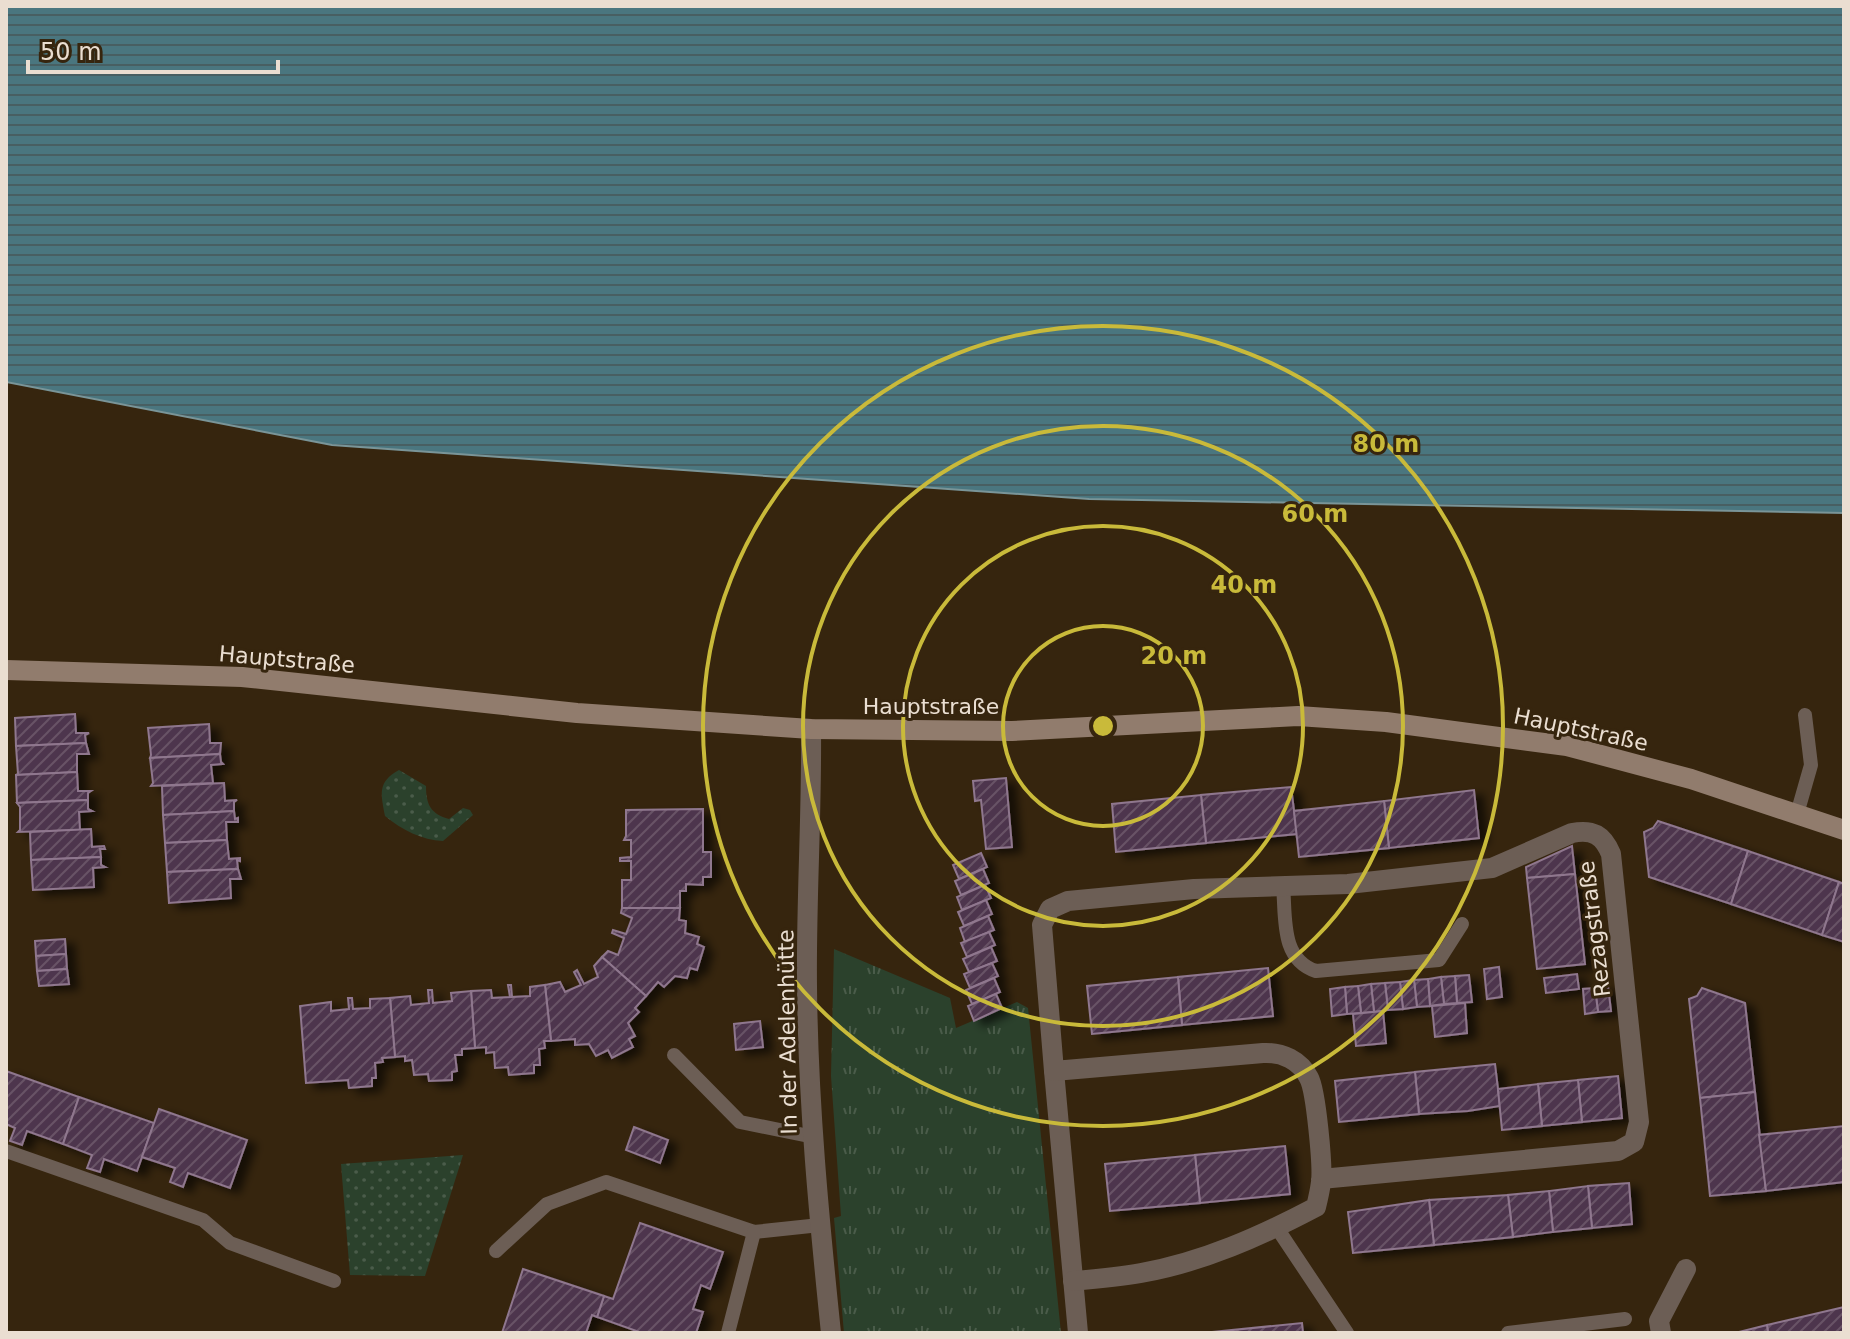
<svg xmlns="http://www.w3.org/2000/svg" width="1850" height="1339" font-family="'DejaVu Sans',sans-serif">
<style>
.grass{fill:url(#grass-tufts)}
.park{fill:url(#park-dots)}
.water{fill:url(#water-rules);stroke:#7a9598;stroke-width:2}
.building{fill:url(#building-hatch);stroke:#8f778e;stroke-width:2;filter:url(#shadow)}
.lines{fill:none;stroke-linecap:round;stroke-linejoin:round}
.lane{stroke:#6c5e55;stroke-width:14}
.street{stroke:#6c5e55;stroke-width:20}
.secondary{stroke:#917c6d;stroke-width:20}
.ring{fill:none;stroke:#c9ba3a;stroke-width:4}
.labels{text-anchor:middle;stroke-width:6;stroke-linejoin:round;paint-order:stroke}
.street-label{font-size:22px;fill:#eaded1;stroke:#36250e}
.centre{fill:#c9ba3a;stroke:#36250e;stroke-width:4}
.ring-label{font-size:24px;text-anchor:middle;font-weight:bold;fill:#c9ba3a;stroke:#36250e;stroke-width:6;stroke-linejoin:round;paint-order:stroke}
</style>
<defs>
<pattern id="grass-tufts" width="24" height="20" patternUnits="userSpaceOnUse" patternTransform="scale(2)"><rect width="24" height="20" fill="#2b412c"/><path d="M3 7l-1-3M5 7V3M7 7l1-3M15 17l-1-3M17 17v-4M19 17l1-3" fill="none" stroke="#4a5c4a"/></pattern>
<pattern id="park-dots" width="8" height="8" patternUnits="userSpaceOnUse" patternTransform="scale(2)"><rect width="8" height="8" fill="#2b412c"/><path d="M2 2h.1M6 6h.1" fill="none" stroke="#4a5c4a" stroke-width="1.8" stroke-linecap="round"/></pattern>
<pattern id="water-rules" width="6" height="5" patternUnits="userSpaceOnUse" patternTransform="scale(2)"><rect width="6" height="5" fill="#4a767f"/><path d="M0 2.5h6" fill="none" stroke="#485f62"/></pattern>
<pattern id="building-hatch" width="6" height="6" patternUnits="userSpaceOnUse" patternTransform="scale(2)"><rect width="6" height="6" fill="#4e364d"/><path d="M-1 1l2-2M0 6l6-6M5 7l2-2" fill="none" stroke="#685366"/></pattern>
<filter id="shadow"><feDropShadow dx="9" dy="5" stdDeviation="4" flood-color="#0009"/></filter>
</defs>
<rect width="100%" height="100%" fill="#36250e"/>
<!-- grass -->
<path class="grass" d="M 834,949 L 950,998 L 956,1028 L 1017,1002 L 1028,1008 L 1061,1333 L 844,1333 L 834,1218 L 841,1216 L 831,1076 Z"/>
<!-- park -->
<g class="park">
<path d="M 399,770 L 426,786 C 426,805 431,814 449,819 L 463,808 L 470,810 L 473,815 L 443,841 C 422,840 402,830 385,816 C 381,794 377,782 399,770 Z"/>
<path d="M 463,1155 L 425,1276 L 350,1275 L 341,1164 Z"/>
</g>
<!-- water -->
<path class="water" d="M 6,6 L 1844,6 L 1844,513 L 1089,499 L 332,445 L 6,382 Z"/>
<!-- building -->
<g class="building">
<path d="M 75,714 L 76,733 L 89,733 L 85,735 L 86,743 L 16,746 L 15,718 Z"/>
<path d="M 209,724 L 210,743 L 221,743 L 220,754 L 150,758 L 151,755 L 148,728 Z"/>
<path d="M 86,743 L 89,754 L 77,754 L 77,772 L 16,775 L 18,774 L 16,746 Z"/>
<path d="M 220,754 L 221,762 L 223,764 L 211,765 L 213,783 L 151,786 L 153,783 L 150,758 Z"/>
<path d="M 77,772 L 78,791 L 91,791 L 88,793 L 88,800 L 17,803 L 16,775 Z"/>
<path d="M 1006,778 L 1012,847 L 986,849 L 981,800 L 975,801 L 973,781 Z"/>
<path d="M 224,783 L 225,801 L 237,800 L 234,802 L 234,811 L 163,815 L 162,786 Z"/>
<path d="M 1291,787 L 1297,834 L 1206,843 L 1201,795 Z"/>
<path d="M 1474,790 L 1479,838 L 1389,848 L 1384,801 Z"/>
<path d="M 1201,795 L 1206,843 L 1116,852 L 1112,804 Z"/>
<path d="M 88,800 L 88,809 L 92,811 L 79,812 L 80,830 L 18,832 L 20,830 L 20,807 L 17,803 Z"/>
<path d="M 1384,801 L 1389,848 L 1299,857 L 1294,811 Z"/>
<path d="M 703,809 L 703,852 L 711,852 L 711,877 L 703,877 L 703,885 L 686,884 L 686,891 L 680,891 L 680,908 L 622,908 L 622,880 L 631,880 L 631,861 L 620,861 L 620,858 L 631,857 L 631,840 L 624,840 L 626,836 L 626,810 Z"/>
<path d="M 234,811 L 235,819 L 238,818 L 238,822 L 226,822 L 227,840 L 165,843 L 163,815 Z"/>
<path d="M 1658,821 L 1748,851 L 1731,904 L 1649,877 L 1644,832 L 1653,828 Z"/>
<path d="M 91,829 L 92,847 L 104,846 L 105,849 L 100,849 L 101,857 L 31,860 L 30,832 Z"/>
<path d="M 227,840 L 229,859 L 240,858 L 240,861 L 237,860 L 238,869 L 167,872 L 165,843 Z"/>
<path d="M 1572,846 L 1575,874 L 1527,878 L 1526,867 Z"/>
<path d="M 1748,851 L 1839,882 L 1822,935 L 1731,904 Z"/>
<path d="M 981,853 L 987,867 L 959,879 L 953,865 Z"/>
<path d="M 101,857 L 101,865 L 105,867 L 93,868 L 94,887 L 33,890 L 31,860 Z"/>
<path d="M 238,869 L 241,879 L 230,879 L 231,898 L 169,903 L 167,872 Z"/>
<path d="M 983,869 L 989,883 L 961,895 L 955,881 Z"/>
<path d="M 1575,874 L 1585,964 L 1537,969 L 1527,878 Z"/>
<path d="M 1839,882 L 1844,884 L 1844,942 L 1822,935 Z"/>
<path d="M 985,885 L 991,898 L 962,910 L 957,897 Z"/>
<path d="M 986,900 L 992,914 L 964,926 L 958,912 Z"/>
<path d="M 622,908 L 680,908 L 679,920 L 686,921 L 685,933 L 699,937 L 697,944 L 704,947 L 697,970 L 690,968 L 687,978 L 675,976 L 664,987 L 658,982 L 646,996 L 602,957 L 608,951 L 618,955 L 624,938 L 612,933 L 613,930 L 626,934 L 632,918 L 621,913 Z"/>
<path d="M 988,916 L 994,930 L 965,942 L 960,928 Z"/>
<path d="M 989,932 L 995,945 L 967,957 L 961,943 Z"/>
<path d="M 65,939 L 66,954 L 36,956 L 35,941 Z"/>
<path d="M 991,947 L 997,961 L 969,972 L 963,959 Z"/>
<path d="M 66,954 L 67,969 L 37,971 L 36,956 Z"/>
<path d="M 602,957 L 646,996 L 635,1008 L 639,1012 L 628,1023 L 635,1036 L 629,1039 L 633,1047 L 612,1058 L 608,1050 L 596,1056 L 589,1044 L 575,1045 L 575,1039 L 551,1041 L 545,985 L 560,982 L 565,992 L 581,985 L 574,972 L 577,970 L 584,984 L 598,977 L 594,966 Z"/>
<path d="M 992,963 L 998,976 L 970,988 L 964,974 Z"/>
<path d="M 1499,967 L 1502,997 L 1487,999 L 1484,969 Z"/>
<path d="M 1268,968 L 1273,1016 L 1182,1025 L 1178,977 Z"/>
<path d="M 67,969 L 69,984 L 39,986 L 37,971 Z"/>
<path d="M 1577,974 L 1579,989 L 1546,993 L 1544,978 Z"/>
<path d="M 1469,975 L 1472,1002 L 1457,1003 L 1455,976 Z"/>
<path d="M 1455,976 L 1457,1003 L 1444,1004 L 1441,977 Z"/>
<path d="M 1178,977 L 1182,1025 L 1092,1034 L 1087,986 Z"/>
<path d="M 1441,977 L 1444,1004 L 1430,1006 L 1428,979 Z"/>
<path d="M 994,978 L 1000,992 L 972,1004 L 966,990 Z"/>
<path d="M 1428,979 L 1430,1006 L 1417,1007 L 1414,980 Z"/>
<path d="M 1414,980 L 1417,1007 L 1403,1009 L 1400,982 Z"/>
<path d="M 1400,982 L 1403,1009 L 1388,1010 L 1385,983 Z"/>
<path d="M 1385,983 L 1388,1010 L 1374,1012 L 1371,984 Z"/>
<path d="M 1371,984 L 1374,1012 L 1361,1013 L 1358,986 Z"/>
<path d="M 508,985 L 511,985 L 512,997 L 530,996 L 530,987 L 545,985 L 551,1041 L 544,1041 L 545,1048 L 539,1049 L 540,1065 L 534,1065 L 534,1073 L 509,1075 L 508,1067 L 495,1068 L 494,1052 L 486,1053 L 486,1047 L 475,1048 L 471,991 L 491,990 L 492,998 L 510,997 Z"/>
<path d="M 1358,986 L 1361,1013 L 1347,1014 L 1345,987 Z"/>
<path d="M 1608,986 L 1611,1011 L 1598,1012 L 1595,988 Z"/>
<path d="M 1345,987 L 1347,1014 L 1332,1016 L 1330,989 Z"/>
<path d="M 1595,988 L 1598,1012 L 1585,1014 L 1583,989 Z"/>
<path d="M 1702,988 L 1745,1003 L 1755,1092 L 1700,1098 L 1689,999 L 1697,996 Z"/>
<path d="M 428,990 L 432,990 L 433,1003 L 452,1001 L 451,993 L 471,991 L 475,1048 L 462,1049 L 462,1055 L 455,1055 L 457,1071 L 452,1072 L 452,1080 L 429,1081 L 428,1074 L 414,1075 L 412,1060 L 405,1061 L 405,1056 L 395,1057 L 390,998 L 410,996 L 411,1005 L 429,1003 Z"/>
<path d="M 996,994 L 1002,1008 L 974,1021 L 968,1006 Z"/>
<path d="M 348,998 L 352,998 L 353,1009 L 370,1008 L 370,999 L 390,998 L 395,1057 L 382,1058 L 383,1062 L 375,1063 L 376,1078 L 372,1078 L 372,1086 L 349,1088 L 348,1080 L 306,1083 L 300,1006 L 331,1002 L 331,1011 L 349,1009 Z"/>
<path d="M 1465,1003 L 1467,1033 L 1435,1037 L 1432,1006 Z"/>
<path d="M 1383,1011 L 1386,1043 L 1356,1046 L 1353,1014 Z"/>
<path d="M 760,1021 L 763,1047 L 736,1050 L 734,1024 Z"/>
<path d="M 1495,1064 L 1500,1106 L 1468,1111 L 1419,1114 L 1415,1072 Z"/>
<path d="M 6,1071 L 79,1097 L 63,1144 L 27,1131 L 22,1145 L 10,1141 L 15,1128 L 6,1124 Z"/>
<path d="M 1415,1072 L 1419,1114 L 1339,1122 L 1335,1081 Z"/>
<path d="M 1618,1076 L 1622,1118 L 1582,1122 L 1578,1080 Z"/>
<path d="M 1578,1080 L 1582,1122 L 1542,1126 L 1538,1084 Z"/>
<path d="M 1538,1084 L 1542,1126 L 1502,1130 L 1498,1089 Z"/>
<path d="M 1755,1092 L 1766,1191 L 1710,1196 L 1700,1098 Z"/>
<path d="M 79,1097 L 154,1123 L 137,1171 L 104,1159 L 100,1172 L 87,1168 L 92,1155 L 63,1144 Z"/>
<path d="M 159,1109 L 247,1140 L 230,1188 L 188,1173 L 183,1187 L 170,1182 L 175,1168 L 142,1157 Z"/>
<path d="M 1844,1126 L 1844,1182 L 1766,1191 L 1759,1135 Z"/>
<path d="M 634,1127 L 668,1140 L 660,1163 L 626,1150 Z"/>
<path d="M 1285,1146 L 1290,1194 L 1200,1203 L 1195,1155 Z"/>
<path d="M 1195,1155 L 1200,1203 L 1110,1211 L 1105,1164 Z"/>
<path d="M 1629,1183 L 1632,1224 L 1592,1228 L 1588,1186 Z"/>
<path d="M 1588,1186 L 1592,1228 L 1553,1232 L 1549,1191 Z"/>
<path d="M 1549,1191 L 1553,1232 L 1513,1237 L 1508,1195 Z"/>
<path d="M 1508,1195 L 1513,1237 L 1434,1245 L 1429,1200 Z"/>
<path d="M 1429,1200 L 1434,1245 L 1353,1253 L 1348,1212 Z"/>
<path d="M 640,1223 L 723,1252 L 710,1289 L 701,1285 L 693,1309 L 703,1312 L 696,1333 L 642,1333 L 597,1317 L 604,1296 L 613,1299 Z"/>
<path d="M 523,1269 L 604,1296 L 597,1317 L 592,1315 L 586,1333 L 502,1333 Z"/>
<path d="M 1844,1307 L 1844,1333 L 1768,1333 L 1767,1325 Z"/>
<path d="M 1302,1323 L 1303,1333 L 1213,1333 L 1213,1332 Z"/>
<path d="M 1767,1325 L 1768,1333 L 1735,1333 Z"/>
</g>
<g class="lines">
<!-- lane -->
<g class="lane">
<path d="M 1797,814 L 1811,765 L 1805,715"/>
<path d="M 1283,886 C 1286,917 1280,959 1316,971 L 1439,960 L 1462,924"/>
<path d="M 674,1055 L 740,1122 L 814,1137"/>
<path d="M 6,1151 L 203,1220 L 230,1243 L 334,1281"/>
<path d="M 1277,1228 L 1347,1333"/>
<path d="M 496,1251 L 547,1204 L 606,1182 L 754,1232 L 820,1225"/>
<path d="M 728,1333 L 754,1232"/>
<path d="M 1508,1333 L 1625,1319"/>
</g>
<!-- street -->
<g class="street">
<path d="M 811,729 C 812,815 806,900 807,986 C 808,1102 819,1217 831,1333"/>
<path d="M 1054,1071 L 1078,1333"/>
<path d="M 1073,1281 C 1096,1279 1119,1277 1141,1273 C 1203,1262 1261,1236 1316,1207 C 1318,1199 1320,1190 1321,1182 C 1323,1166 1316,1091 1309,1078 C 1300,1060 1282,1052 1263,1053 L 1054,1071 L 1042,925 L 1050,909 L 1068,901 L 1194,889 L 1348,884 L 1492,868 L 1572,833 C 1593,829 1603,835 1611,854 L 1639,1122 L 1634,1142 L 1618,1151 L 1321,1179"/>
<path d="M 1661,1333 L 1659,1321 L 1686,1269"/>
</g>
<!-- secondary -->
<path class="secondary" d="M 6,670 L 242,677 L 577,713 L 811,729 L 1012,731 L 1298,716 L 1386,722 L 1567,746 L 1691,779 L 1844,830"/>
</g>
<!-- distance rings -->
<g class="ring">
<circle cx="1103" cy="726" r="100"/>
<circle cx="1103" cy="726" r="200"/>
<circle cx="1103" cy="726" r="300"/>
<circle cx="1103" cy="726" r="400"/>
</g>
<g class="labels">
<!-- street labels -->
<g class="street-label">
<text transform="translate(287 659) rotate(5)" y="8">Hauptstraße</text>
<text x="931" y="714">Hauptstraße</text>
<text transform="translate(1581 729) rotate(12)" y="8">Hauptstraße</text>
<text transform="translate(1594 929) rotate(-97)" y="8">Rezagstraße</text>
<text transform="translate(787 1032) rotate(-91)" y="8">In der Adelenhütte</text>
</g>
</g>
<circle cx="1103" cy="726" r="12" class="centre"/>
<g class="ring-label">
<text x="1386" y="452">80 m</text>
<text x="1315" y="522">60 m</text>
<text x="1244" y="593">40 m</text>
<text x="1174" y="664">20 m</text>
</g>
<!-- border -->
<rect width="1850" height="1339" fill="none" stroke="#eaded1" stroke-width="16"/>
<!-- scale -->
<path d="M28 60v12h250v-12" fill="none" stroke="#eaded1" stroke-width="4"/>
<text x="40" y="60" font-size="24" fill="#eaded1" stroke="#36250e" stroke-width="6" paint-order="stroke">50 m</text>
</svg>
